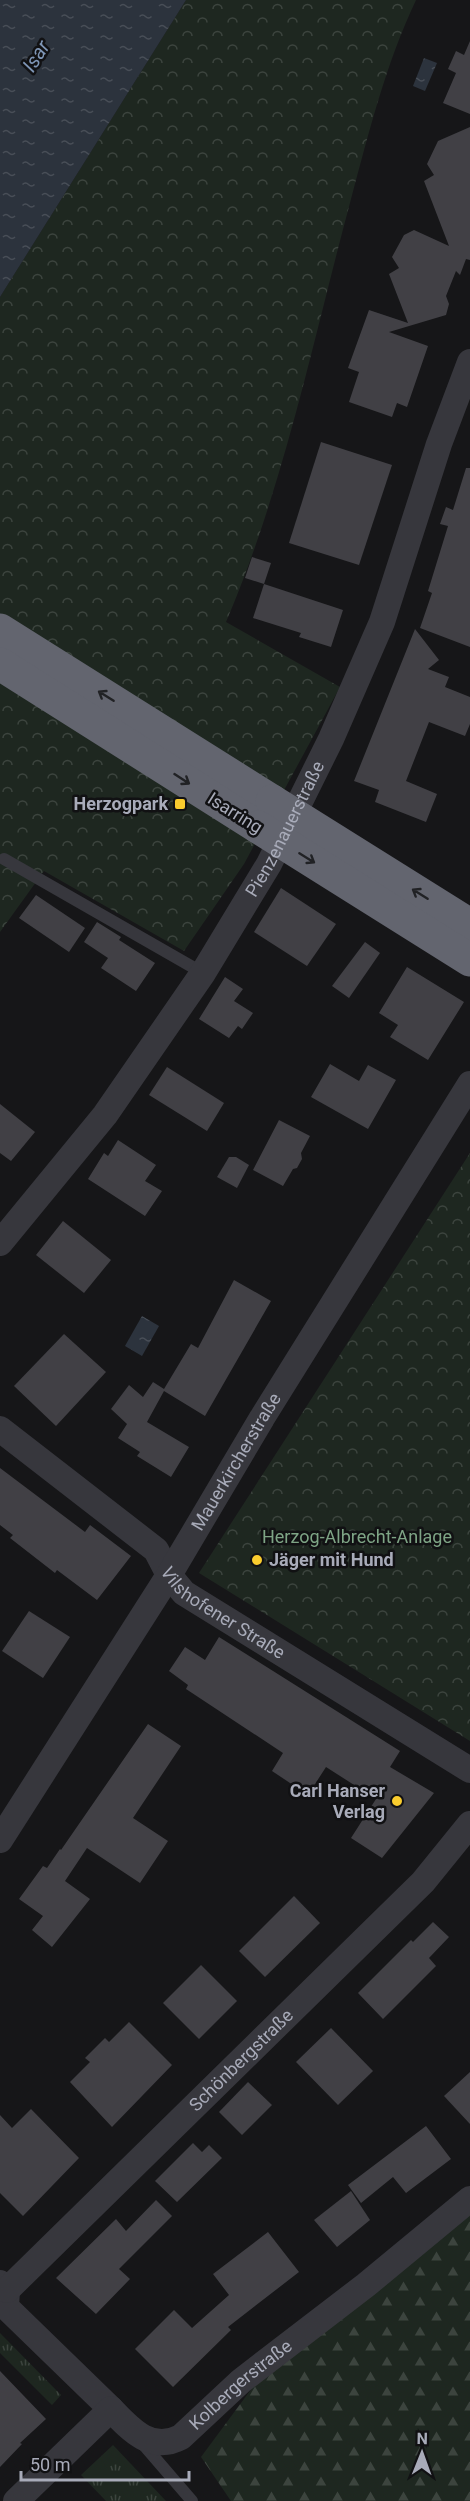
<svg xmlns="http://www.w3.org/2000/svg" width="470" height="2501" font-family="Roboto,sans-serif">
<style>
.grass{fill:url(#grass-tufts)}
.forest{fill:url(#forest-firs)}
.park{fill:url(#park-crowns)}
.water{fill:url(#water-ripples)}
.building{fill:#414045}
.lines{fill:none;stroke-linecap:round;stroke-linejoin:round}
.lane{stroke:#37373d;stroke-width:12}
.street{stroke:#37373d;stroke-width:26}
.highway{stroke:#63656f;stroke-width:33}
.highway-bridge{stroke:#63656f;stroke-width:33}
.oneway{stroke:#212225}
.poi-dot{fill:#f9cc2e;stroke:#111113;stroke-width:2}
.labels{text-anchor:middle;stroke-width:5;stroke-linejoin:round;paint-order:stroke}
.poi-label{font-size:18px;font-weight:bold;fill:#a8abb9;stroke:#111113;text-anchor:end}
.street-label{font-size:18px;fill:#a8abb9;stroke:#111113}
.park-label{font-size:18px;fill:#7ea485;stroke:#111113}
.water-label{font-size:20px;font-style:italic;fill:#7e95b5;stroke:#111113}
</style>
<defs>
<pattern id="grass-tufts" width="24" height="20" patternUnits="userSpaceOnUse" patternTransform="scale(1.5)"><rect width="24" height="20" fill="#1e2720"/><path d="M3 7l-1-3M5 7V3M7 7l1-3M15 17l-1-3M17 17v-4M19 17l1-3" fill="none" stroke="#3c443e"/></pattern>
<pattern id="forest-firs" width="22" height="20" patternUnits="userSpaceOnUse" patternTransform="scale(1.5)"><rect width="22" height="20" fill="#1e2720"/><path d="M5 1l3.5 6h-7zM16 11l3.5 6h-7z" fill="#3c443e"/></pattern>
<pattern id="park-crowns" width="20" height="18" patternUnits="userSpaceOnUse" patternTransform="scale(1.5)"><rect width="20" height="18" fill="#1e2720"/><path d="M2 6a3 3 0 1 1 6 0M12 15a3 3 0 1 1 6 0" fill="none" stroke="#3c443e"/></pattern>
<pattern id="water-ripples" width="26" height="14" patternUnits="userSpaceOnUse" patternTransform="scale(1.5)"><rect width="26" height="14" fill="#2c333d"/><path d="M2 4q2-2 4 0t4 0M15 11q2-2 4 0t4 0" fill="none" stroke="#484e57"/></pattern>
</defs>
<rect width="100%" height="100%" fill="#161618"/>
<!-- grass -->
<g class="grass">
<path d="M 0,2333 L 61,2395 L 52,2405 L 0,2353 Z"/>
<path d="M 113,2445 L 166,2501 L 106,2501 L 81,2475 Z"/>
</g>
<!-- forest -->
<path class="forest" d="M 470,2212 L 470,2501 L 231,2501 L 201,2457 L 258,2380 Z"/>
<!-- park -->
<g class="park">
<path d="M 186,0 L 416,0 C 386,63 369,132 351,199 C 313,340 284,486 226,622 L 340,687 L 244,864 L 184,951 L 44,871 L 0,932 L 0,297 Z"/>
<path d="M 470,1153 L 470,1741 L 199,1573 Z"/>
</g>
<!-- water -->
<g class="water">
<path d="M 0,0 L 186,0 L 0,297 Z"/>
<path d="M 424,58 L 437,63 L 425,91 L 413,86 Z"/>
<path d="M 142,1316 L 159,1326 L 142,1356 L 125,1346 Z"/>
</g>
<!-- building -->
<g class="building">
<path d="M 470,41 L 470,114 L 443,103 L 456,73 L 448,69 L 456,51 L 464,55 Z"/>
<path d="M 470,127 L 470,260 L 466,259 L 460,275 L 456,271 L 446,296 L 449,304 L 446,315 L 389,332 L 428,346 L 407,407 L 397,403 L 392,417 L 349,402 L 359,372 L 348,368 L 369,310 L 408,323 L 389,274 L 399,268 L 392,257 L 404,235 L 414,230 L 449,246 L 424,181 L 434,175 L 427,164 L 438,141 Z"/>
<path d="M 321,442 L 392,465 L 359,565 L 289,543 Z"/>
<path d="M 466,468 L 470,468 L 470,647 L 420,628 L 432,593 L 428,591 L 448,526 L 440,524 L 446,507 L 453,510 Z"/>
<path d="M 252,557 L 271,563 L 264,584 L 245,578 Z"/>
<path d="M 264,584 L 343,610 L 331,647 L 299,637 L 301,633 L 253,618 Z"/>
<path d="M 415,629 L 439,660 L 428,669 L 449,677 L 445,687 L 470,697 L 470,724 L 465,736 L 429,722 L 406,781 L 437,794 L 426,822 L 375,802 L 379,790 L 354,781 Z"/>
<path d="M 281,888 L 336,924 L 307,966 L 254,932 Z"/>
<path d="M 36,895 L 85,928 L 69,952 L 19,918 Z"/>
<path d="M 97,922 L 121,937 L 119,940 L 155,963 L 136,991 L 101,968 L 108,958 L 84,942 Z"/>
<path d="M 365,942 L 380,953 L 349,998 L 332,986 Z"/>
<path d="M 407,967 L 464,1002 L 428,1060 L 390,1037 L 398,1025 L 379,1013 Z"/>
<path d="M 225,977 L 243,989 L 234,1001 L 253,1013 L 242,1029 L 238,1026 L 229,1038 L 199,1019 Z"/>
<path d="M 330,1064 L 359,1081 L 368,1065 L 396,1080 L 368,1129 L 311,1097 Z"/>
<path d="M 167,1067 L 224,1103 L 207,1131 L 149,1095 Z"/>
<path d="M 0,1104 L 35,1132 L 11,1161 L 0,1153 Z"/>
<path d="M 279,1120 L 310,1136 L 301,1153 L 302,1159 L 297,1168 L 293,1169 L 283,1186 L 253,1170 Z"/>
<path d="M 118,1140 L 156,1165 L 145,1181 L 162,1191 L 145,1216 L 88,1179 L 104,1153 L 108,1156 Z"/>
<path d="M 229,1157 L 236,1157 L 249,1165 L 237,1188 L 217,1177 Z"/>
<path d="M 63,1221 L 111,1260 L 84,1293 L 36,1255 Z"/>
<path d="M 234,1280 L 271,1301 L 205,1416 L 164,1391 L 147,1422 L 189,1447 L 171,1477 L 137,1456 L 140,1452 L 118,1438 L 127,1424 L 111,1409 L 129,1385 L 143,1397 L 153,1382 L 164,1389 L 191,1344 L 198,1348 Z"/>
<path d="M 64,1334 L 106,1372 L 56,1426 L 14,1386 Z"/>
<path d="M 0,1468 L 85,1532 L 90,1525 L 131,1556 L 97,1600 L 57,1570 L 55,1573 L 10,1538 L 13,1535 L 0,1525 Z"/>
<path d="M 29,1611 L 70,1637 L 43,1678 L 2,1651 Z"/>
<path d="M 219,1637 L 400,1751 L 390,1767 L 434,1793 L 382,1858 L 351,1838 L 376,1799 L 326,1767 L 308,1795 L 272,1771 L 283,1753 L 186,1689 L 188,1685 L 169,1671 L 185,1647 L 205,1660 Z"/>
<path d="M 148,1724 L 181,1746 L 133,1818 L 168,1841 L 140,1883 L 87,1848 L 65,1881 L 90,1899 L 52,1947 L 32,1930 L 43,1916 L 19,1899 L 43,1866 L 47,1868 L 60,1849 L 61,1850 Z"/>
<path d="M 294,1896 L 320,1923 L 265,1977 L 239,1951 Z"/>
<path d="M 433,1922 L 449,1937 L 429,1958 L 436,1966 L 383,2019 L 358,1993 L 411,1940 L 413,1942 Z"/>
<path d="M 201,1965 L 237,2001 L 199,2039 L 163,2003 Z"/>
<path d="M 129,2022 L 172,2065 L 112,2127 L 70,2082 L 90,2062 L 85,2058 L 105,2038 L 109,2042 Z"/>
<path d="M 331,2028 L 373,2071 L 338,2105 L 296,2062 Z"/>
<path d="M 470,2072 L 470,2124 L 444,2096 Z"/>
<path d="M 248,2082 L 272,2105 L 242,2135 L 219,2112 Z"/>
<path d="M 31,2109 L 79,2158 L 23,2216 L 0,2193 L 0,2115 L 12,2128 Z"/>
<path d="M 426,2126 L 451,2159 L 406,2193 L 393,2177 L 361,2203 L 348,2185 Z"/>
<path d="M 193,2143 L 202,2152 L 209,2145 L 222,2158 L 177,2202 L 155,2181 Z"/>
<path d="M 351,2191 L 370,2220 L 337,2247 L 314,2220 Z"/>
<path d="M 156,2200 L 172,2216 L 119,2269 L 130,2279 L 96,2314 L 56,2278 L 116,2219 L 126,2231 Z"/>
<path d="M 268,2232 L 299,2272 L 228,2327 L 231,2330 L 173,2387 L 135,2349 L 174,2310 L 192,2328 L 229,2295 L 213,2274 Z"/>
<path d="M 0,2371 L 46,2419 L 20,2443 L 22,2444 L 0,2467 Z"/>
</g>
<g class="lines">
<!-- lane -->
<g class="lane">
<path d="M 4,859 L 203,973"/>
<path d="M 142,2443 L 192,2501"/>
</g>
<!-- street -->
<g class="street">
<path id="s1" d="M 0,1243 L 105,1115 L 203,973 L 269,864 L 331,739 L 382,622 L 439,444 L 470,362"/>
<path id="s2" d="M 0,1429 L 156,1550 L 169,1575 L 184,1593 L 470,1770"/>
<path id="s3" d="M 0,1840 L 169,1575 L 262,1418 L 470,1084"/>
<path d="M 0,2283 L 7,2290 L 6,2307 L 111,2409"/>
<path id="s4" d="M 7,2290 L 423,1882 L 470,1824"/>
<path id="s5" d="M 16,2501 L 111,2409 C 130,2429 151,2453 181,2437 L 241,2381 L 366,2285 L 470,2199"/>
</g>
<!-- highway -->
<g class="highway">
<path d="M 0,630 L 272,801"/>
<path d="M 0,664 L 258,827"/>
</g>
<!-- highway-bridge -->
<g class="highway-bridge">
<path d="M 272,801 L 470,925"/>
<path d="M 258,827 L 470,960"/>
</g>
</g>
<!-- one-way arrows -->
<defs><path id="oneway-shaft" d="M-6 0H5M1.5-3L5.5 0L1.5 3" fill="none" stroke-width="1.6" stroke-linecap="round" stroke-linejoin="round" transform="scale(1.5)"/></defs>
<g class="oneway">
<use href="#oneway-shaft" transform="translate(106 696) rotate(-148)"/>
<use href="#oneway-shaft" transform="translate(182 779) rotate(33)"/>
<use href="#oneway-shaft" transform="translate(307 858) rotate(32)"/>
<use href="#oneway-shaft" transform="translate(420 894) rotate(-148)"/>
</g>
<!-- markers -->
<g class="poi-dot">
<rect x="174" y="798" width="12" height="12" rx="3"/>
<circle cx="257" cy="1560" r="6"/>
<circle cx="397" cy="1801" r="6"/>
</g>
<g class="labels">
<!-- poi labels -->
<g class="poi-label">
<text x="168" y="810">Herzogpark</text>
<text x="269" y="1566" text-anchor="start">Jäger mit Hund</text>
<text x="385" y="1797">Carl Hanser<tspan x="385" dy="21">Verlag</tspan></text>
</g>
<!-- street labels -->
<g class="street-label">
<text transform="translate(235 813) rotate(32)" y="6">Isarring</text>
<text dy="6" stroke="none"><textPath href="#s1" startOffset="504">Pienzenauerstraße</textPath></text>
<text dy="6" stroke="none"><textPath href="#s3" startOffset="446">Mauerkircherstraße</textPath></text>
<text dy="6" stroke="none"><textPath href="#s2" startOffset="292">Vilshofener Straße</textPath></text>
<text dy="6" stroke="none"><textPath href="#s4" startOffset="328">Schönbergstraße</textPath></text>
<text dy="6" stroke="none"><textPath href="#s5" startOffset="294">Kolbergerstraße</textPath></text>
</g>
<!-- park labels -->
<g class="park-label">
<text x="357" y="1543">Herzog-Albrecht-Anlage</text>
</g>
<!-- water labels -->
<g class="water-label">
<text transform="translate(36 56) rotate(-57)" y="7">Isar</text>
</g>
</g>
<!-- north arrow -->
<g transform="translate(422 2453) rotate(1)" stroke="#111113" stroke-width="4.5" paint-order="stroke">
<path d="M0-4.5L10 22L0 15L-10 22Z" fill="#a8abb9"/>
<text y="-9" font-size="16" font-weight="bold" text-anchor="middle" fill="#a8abb9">N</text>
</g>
<!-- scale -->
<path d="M21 2471v9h168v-9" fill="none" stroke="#a8abb9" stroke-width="3"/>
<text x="30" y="2471" font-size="18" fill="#a8abb9" stroke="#111113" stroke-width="4.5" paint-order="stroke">50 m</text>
</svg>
